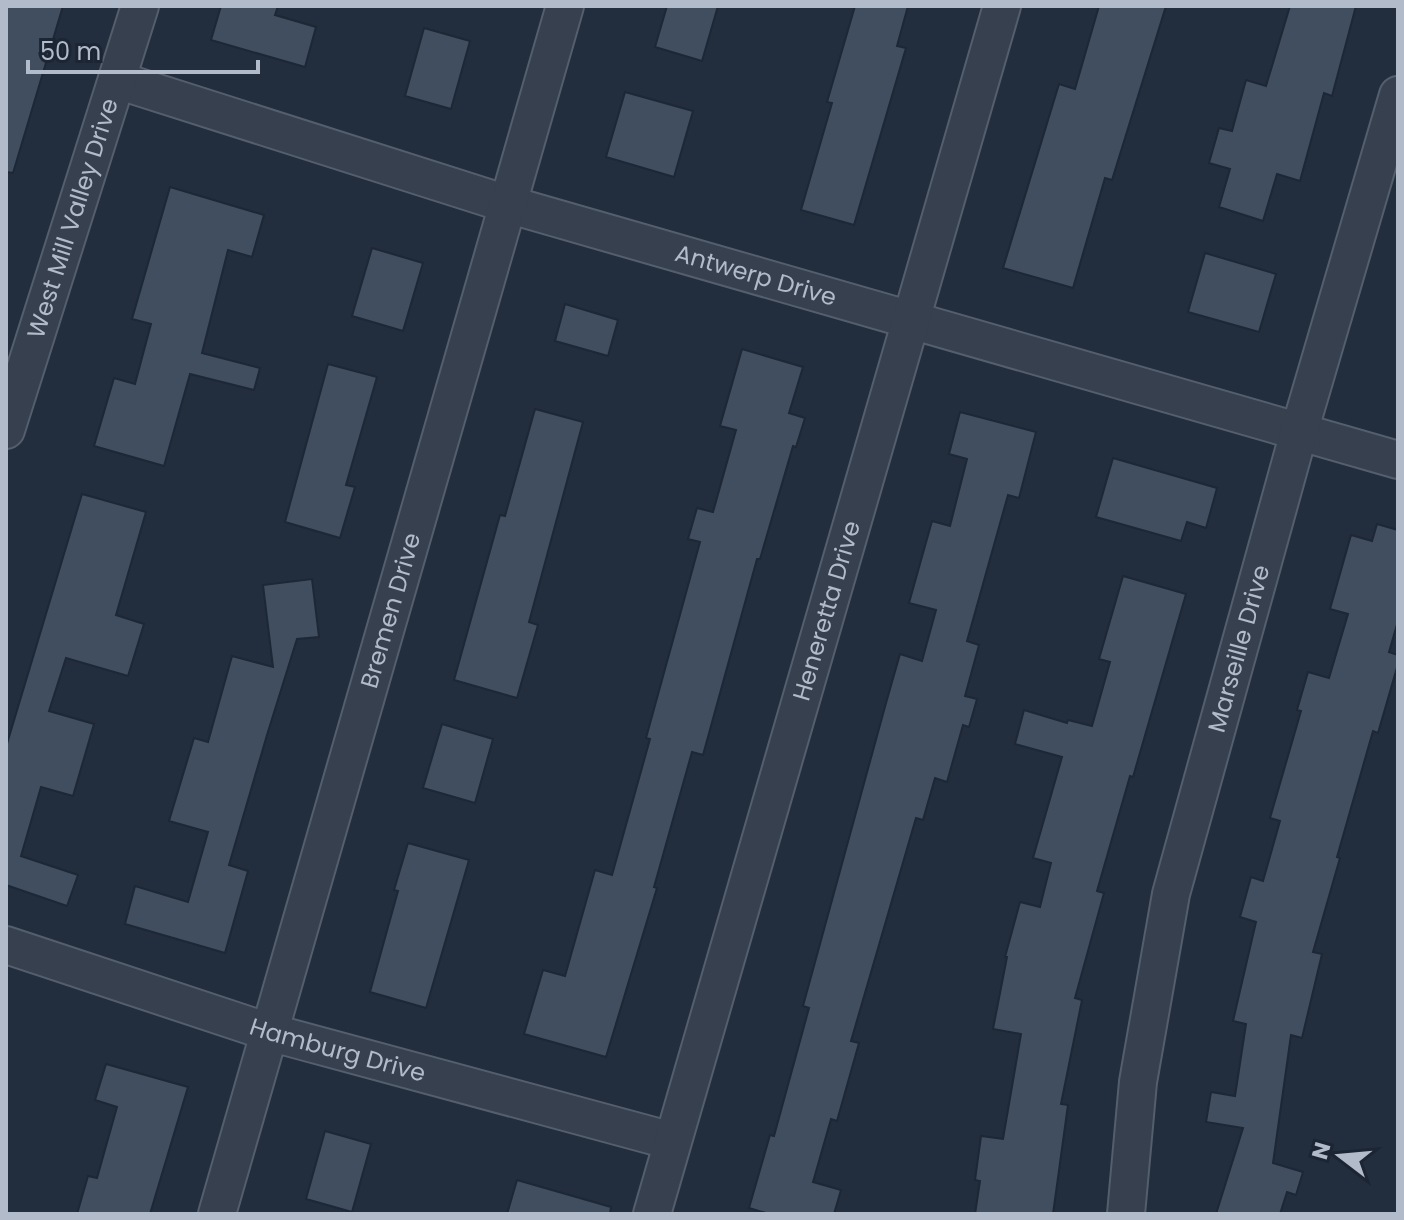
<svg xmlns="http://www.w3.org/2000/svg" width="1404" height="1220" font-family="Poppins,sans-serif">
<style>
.building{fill:#414e60;stroke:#1d2735;stroke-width:2}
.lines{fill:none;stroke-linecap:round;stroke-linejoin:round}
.minor-casing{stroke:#545e6c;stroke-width:40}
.minor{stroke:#36404e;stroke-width:36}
.labels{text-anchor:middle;stroke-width:7;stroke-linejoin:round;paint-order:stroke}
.street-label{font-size:24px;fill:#b2bbc9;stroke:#1b2533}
</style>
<rect width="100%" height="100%" fill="#222e3e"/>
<!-- building -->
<g class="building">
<path d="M 6,6 L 63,6 L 13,173 L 6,172 Z"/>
<path d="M 221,6 L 278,6 L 275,15 L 316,27 L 305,67 L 211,40 Z"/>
<path d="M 667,6 L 718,6 L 702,61 L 655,47 Z"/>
<path d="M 855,6 L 908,6 L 897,46 L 906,48 L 854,225 L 801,210 L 832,103 L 827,102 Z"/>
<path d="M 1099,6 L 1166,6 L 1112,180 L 1105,178 L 1073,288 L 1003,268 L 1059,84 L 1075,89 Z"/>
<path d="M 1290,6 L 1356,6 L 1332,96 L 1324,93 L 1300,181 L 1277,174 L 1263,221 L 1219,207 L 1230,169 L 1209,163 L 1219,128 L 1232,131 L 1246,80 L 1266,86 Z"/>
<path d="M 424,28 L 470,41 L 451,109 L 405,96 Z"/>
<path d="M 625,92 L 693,111 L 674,177 L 606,157 Z"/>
<path d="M 170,187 L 264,215 L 252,257 L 228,250 L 202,353 L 260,368 L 254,390 L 190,374 L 164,466 L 94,446 L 114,378 L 135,384 L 151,324 L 132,319 Z"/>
<path d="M 372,248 L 423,263 L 403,331 L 352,316 Z"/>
<path d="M 1205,253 L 1276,274 L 1259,332 L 1188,312 Z"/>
<path d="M 565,304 L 618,320 L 608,356 L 555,341 Z"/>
<path d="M 742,349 L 803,367 L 789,413 L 805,418 L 796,447 L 793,446 L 760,559 L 757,559 L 703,755 L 692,752 L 654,887 L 657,888 L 606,1057 L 524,1034 L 543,970 L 565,976 L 595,870 L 612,875 L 650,739 L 646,738 L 700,542 L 688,539 L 697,508 L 713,512 L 736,430 L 720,426 Z"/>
<path d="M 328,364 L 377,377 L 346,485 L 355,487 L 340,538 L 285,522 Z"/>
<path d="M 535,409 L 583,422 L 529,622 L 538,625 L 517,698 L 454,680 L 500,515 L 505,516 Z"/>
<path d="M 960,412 L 1036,432 L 1019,498 L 1008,495 L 967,641 L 979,645 L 965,696 L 977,699 L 969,727 L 963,725 L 947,782 L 935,778 L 923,820 L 916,818 L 851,1041 L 859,1043 L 837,1121 L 831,1119 L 813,1182 L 841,1190 L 834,1214 L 769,1214 L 749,1208 L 770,1135 L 774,1136 L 809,1008 L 803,1006 L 886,703 L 900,654 L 922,661 L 936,610 L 909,603 L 932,521 L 950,526 L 967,459 L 949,454 Z"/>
<path d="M 1113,458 L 1217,488 L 1206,528 L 1187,522 L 1181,541 L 1096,517 Z"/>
<path d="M 82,494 L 146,512 L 116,615 L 144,624 L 128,676 L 66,658 L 49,711 L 94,724 L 73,796 L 41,787 L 21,856 L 78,875 L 67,906 L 6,885 L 6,747 Z"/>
<path d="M 1377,524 L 1398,530 L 1398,621 L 1389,652 L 1398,655 L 1398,664 L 1378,733 L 1373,731 L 1337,857 L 1340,858 L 1313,952 L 1322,954 L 1302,1038 L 1291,1035 L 1273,1163 L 1303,1172 L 1296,1195 L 1287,1192 L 1280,1214 L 1216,1214 L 1243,1128 L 1206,1122 L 1211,1092 L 1235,1096 L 1246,1024 L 1233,1021 L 1256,922 L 1240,917 L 1251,877 L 1263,881 L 1280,821 L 1270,818 L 1301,711 L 1297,710 L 1308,672 L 1329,678 L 1348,614 L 1330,609 L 1351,535 L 1372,541 Z"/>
<path d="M 1123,576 L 1186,594 L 1133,777 L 1130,776 L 1097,891 L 1104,893 L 1075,998 L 1082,1000 L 1061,1104 L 1068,1105 L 1053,1214 L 975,1214 L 980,1181 L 975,1180 L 981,1136 L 1003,1139 L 1021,1034 L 993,1029 L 1007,957 L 1005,957 L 1020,902 L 1040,907 L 1051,863 L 1033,858 L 1062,757 L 1015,744 L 1024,710 L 1067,723 L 1068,720 L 1092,726 L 1110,662 L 1099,659 Z"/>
<path d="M 312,579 L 319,637 L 297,639 L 267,735 L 229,865 L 248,871 L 225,953 L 125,924 L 135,886 L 188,902 L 208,832 L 169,821 L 194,738 L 208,742 L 232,656 L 273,667 L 263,585 Z"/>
<path d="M 442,724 L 493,739 L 475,803 L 423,788 Z"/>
<path d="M 408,843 L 469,860 L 426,1008 L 370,992 L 398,891 L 394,890 Z"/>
<path d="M 106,1064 L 188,1087 L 150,1214 L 77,1214 L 88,1176 L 97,1178 L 117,1107 L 95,1100 Z"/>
<path d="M 325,1131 L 371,1144 L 352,1212 L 306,1199 Z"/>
<path d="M 517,1180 L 611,1207 L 610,1214 L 507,1214 Z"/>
</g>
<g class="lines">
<!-- minor casing -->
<g class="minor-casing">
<g id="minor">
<path id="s1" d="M 117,80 L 507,204 L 1398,460"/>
<path id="s2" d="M 6,430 L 140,6"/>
<path id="s3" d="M 6,945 L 269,1032 L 672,1141"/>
<path id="s4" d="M 217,1214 L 565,6"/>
<path id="s5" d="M 652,1214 L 1002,6"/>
<path id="s6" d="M 1126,1214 L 1138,1082 L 1171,894 L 1299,432 L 1398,95"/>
</g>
</g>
<!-- minor -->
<use href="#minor" class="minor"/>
</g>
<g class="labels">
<!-- street labels -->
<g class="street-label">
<text dy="8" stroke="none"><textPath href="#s2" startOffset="222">West Mill Valley Drive</textPath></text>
<text dy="8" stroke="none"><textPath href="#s1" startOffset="668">Antwerp Drive</textPath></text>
<text dy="8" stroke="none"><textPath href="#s4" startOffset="628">Bremen Drive</textPath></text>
<text dy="8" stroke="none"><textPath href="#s5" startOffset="628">Heneretta Drive</textPath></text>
<text dy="8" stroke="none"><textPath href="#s6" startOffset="578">Marseille Drive</textPath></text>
<text dy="8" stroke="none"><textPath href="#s3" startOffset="348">Hamburg Drive</textPath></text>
</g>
</g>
<!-- border -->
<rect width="1404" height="1220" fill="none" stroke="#b2bbc9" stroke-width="16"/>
<!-- north arrow -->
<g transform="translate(1340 1156) rotate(286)" stroke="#1b2533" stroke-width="6" paint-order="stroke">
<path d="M0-6L14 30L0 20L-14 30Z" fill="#b2bbc9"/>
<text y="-12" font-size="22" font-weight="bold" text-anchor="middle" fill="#b2bbc9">N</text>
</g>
<!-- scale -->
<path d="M28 60v12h230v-12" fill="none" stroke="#b2bbc9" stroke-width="4"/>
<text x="40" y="60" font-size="24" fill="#b2bbc9" stroke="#1b2533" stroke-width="6" paint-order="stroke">50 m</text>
</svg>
